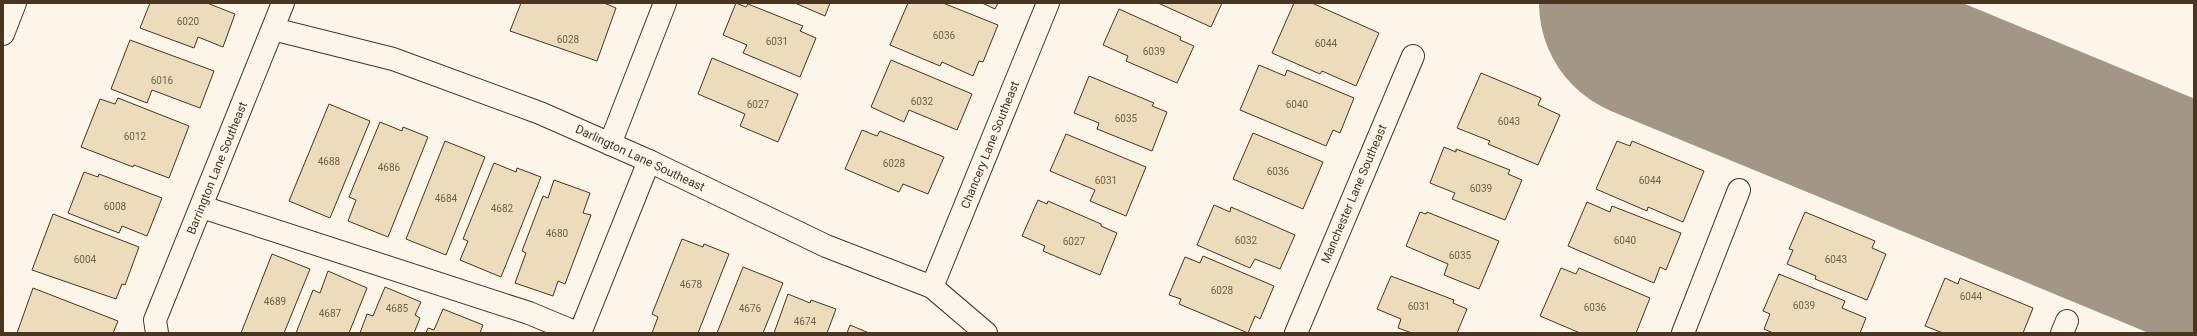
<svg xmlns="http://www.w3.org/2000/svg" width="2197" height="336" font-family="Roboto,sans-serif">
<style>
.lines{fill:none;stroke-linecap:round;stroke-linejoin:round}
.runway{stroke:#a29684;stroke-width:234}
.building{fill:#ecdcbc;stroke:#4a3520}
.minor-casing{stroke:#4a3520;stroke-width:24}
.major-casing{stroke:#4a3520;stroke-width:24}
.minor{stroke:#fbf6e9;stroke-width:22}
.major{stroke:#fbf6e9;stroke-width:22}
.labels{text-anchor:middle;stroke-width:3;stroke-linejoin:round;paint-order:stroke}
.number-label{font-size:10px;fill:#725f47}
.street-label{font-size:12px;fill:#4a3520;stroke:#fbf6e9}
</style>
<rect width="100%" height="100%" fill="#fbf6e9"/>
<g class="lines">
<!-- runway -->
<path class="runway" d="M 1656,3 L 2194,225"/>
</g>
<!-- building -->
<g class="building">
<path d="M 150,3 L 207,3 L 235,14 L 223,47 L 198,37 L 194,48 L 140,28 Z"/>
<path d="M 521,3 L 604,3 L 616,8 L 597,61 L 510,31 Z"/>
<path d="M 736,3 L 746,7 L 748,4 L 803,26 L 800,31 L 816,38 L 800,77 L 743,53 L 747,45 L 723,35 Z"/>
<path d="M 795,3 L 830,3 L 825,16 Z"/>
<path d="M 908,3 L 943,3 L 998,25 L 983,62 L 979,61 L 973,76 L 942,62 L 940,66 L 890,45 Z"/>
<path d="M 982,3 L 998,3 L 995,9 Z"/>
<path d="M 1158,3 L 1222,3 L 1211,27 Z"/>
<path d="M 1294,3 L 1312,3 L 1379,33 L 1356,86 L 1322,71 L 1320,74 L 1272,53 Z"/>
<path d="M 1119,9 L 1181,37 L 1180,40 L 1194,46 L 1177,83 L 1126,61 L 1128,56 L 1103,45 Z"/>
<path d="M 130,40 L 214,71 L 200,108 L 152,90 L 147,103 L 111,89 Z"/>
<path d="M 712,58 L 798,94 L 778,142 L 740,126 L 745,114 L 698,94 Z"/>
<path d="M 891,60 L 972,94 L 957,130 L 909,110 L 904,122 L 871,107 Z"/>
<path d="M 1259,65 L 1285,76 L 1287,70 L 1354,98 L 1340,133 L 1333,130 L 1326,146 L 1240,110 Z"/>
<path d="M 1481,73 L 1541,98 L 1538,105 L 1560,115 L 1538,165 L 1488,144 L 1490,141 L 1457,128 Z"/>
<path d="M 1089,76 L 1154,103 L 1152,106 L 1167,112 L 1152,151 L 1097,129 L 1099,123 L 1074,113 Z"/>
<path d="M 118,98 L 189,126 L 169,178 L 134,165 L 133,167 L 81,147 L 100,99 L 115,104 Z"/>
<path d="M 329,104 L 370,121 L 330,218 L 289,201 Z"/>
<path d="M 380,122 L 402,131 L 403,127 L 428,137 L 388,237 L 348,221 L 356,200 L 349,197 Z"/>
<path d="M 862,130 L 877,136 L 880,131 L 944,157 L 928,194 L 903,184 L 899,192 L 845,169 Z"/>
<path d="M 1253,133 L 1323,162 L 1303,209 L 1233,179 Z"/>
<path d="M 1066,134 L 1146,167 L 1126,216 L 1090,201 L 1095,190 L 1050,171 Z"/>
<path d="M 445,141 L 485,157 L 446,255 L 406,239 Z"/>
<path d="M 1617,141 L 1630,146 L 1632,141 L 1704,171 L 1683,222 L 1648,207 L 1647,211 L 1596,189 Z"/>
<path d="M 1444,147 L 1456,152 L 1456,149 L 1510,170 L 1508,174 L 1522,180 L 1505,220 L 1452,199 L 1455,193 L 1430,183 Z"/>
<path d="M 494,163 L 516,172 L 517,168 L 541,177 L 501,277 L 460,260 L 468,241 L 463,239 Z"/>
<path d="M 84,172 L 98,177 L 99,174 L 162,198 L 147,236 L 122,226 L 119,233 L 68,213 Z"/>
<path d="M 554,180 L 590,193 L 583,213 L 591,215 L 565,284 L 558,281 L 553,296 L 515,283 L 526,253 L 522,251 L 543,196 L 548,198 Z"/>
<path d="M 1038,200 L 1047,204 L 1048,201 L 1101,224 L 1101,226 L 1117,233 L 1100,275 L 1043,251 L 1045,246 L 1022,236 Z"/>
<path d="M 1587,202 L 1610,212 L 1612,206 L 1681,233 L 1666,270 L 1660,267 L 1654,283 L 1568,246 Z"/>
<path d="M 1214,205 L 1230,212 L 1231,207 L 1295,235 L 1280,269 L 1255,259 L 1250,268 L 1197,245 Z"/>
<path d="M 1420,212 L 1426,214 L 1427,212 L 1499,241 L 1479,289 L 1444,275 L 1448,264 L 1406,246 Z"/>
<path d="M 1805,212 L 1875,241 L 1872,248 L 1886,254 L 1867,300 L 1815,279 L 1816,276 L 1787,264 L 1793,250 L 1789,249 Z"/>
<path d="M 53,214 L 139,247 L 125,285 L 122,284 L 116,299 L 32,270 Z"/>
<path d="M 682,239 L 703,247 L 704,244 L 729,254 L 698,333 L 652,333 L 658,317 L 652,314 Z"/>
<path d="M 272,254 L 310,269 L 284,333 L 241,333 Z"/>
<path d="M 1203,256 L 1274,286 L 1260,319 L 1255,316 L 1248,333 L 1179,304 L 1181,299 L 1169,295 L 1185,257 L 1200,263 Z"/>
<path d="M 743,267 L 783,283 L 763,333 L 717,333 Z"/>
<path d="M 1561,268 L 1576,274 L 1579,268 L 1650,298 L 1636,333 L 1580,333 L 1540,316 Z"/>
<path d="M 328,271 L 367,288 L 349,333 L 296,333 L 313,290 L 320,293 Z"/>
<path d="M 1779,274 L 1845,301 L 1842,308 L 1866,318 L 1860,333 L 1773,333 L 1764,329 L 1770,314 L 1763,311 Z"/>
<path d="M 1391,276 L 1454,300 L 1453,303 L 1467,309 L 1457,333 L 1412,333 L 1398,328 L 1401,319 L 1377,309 Z"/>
<path d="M 1945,278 L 1958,284 L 1960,278 L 2033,308 L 2023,333 L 1943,333 L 1925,326 Z"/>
<path d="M 385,287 L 421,302 L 415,315 L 420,318 L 414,333 L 360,333 L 367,314 L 373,316 Z"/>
<path d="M 33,288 L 118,321 L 113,333 L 17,333 Z"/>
<path d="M 788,294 L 810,303 L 811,300 L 836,309 L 827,333 L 774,333 Z"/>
<path d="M 443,309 L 483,325 L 480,333 L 426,333 L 428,328 L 434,330 Z"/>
<path d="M 850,325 L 869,333 L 847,333 Z"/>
</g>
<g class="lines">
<!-- minor casing -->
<g class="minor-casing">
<g id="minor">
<path d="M 273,29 L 393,59 L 540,113 L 649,161 L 826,246 L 932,287 L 986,333"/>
<path d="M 610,144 L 665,3"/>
<path d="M 202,207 L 529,313 L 577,333"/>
<path d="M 932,287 L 1048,3"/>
<path d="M 157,333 L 155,320 L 283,3"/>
<path d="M 580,333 L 649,161"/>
<path d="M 1296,333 L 1413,56"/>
<path d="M 1683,333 L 1739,190"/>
<path d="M 2062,333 L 2067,321"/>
</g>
</g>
<!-- major casing -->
<g class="major-casing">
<path id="major" d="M 3,34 L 15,3"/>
</g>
<!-- minor -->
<use href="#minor" class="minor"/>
<!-- major -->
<use href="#major" class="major"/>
</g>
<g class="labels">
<!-- number labels -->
<g class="number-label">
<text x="188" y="25">6020</text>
<text x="944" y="39">6036</text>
<text x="568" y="43">6028</text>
<text x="777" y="45">6031</text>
<text x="1326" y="47">6044</text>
<text x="1154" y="55">6039</text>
<text x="162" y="84">6016</text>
<text x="922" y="105">6032</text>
<text x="758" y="108">6027</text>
<text x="1297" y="108">6040</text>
<text x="1126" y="122">6035</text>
<text x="1509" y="125">6043</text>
<text x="135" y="140">6012</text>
<text x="329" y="165">4688</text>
<text x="894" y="167">6028</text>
<text x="389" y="171">4686</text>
<text x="1278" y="175">6036</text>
<text x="1106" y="184">6031</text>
<text x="1650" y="184">6044</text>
<text x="1481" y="192">6039</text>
<text x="446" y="202">4684</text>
<text x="115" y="210">6008</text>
<text x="502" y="212">4682</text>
<text x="557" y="237">4680</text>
<text x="1246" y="244">6032</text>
<text x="1625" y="244">6040</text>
<text x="1074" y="245">6027</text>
<text x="1460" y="259">6035</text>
<text x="85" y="263">6004</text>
<text x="1836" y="263">6043</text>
<text x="691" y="288">4678</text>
<text x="1222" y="294">6028</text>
<text x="1971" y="300">6044</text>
<text x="275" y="305">4689</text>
<text x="1804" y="309">6039</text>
<text x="1419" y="310">6031</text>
<text x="1595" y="311">6036</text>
<text x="397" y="312">4685</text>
<text x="750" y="312">4676</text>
<text x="330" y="317">4687</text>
<text x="805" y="325">4674</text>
</g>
<!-- street labels -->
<g class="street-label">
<text transform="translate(990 145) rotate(-68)" y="4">Chancery Lane Southeast</text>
<text transform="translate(640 158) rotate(25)" y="4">Darlington Lane Southeast</text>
<text transform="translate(217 168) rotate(-68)" y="4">Barrington Lane Southeast</text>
<text transform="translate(1354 194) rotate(-67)" y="4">Manchester Lane Southeast</text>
</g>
</g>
<!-- border -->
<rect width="2197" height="336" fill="none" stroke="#4a3520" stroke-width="8"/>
</svg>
